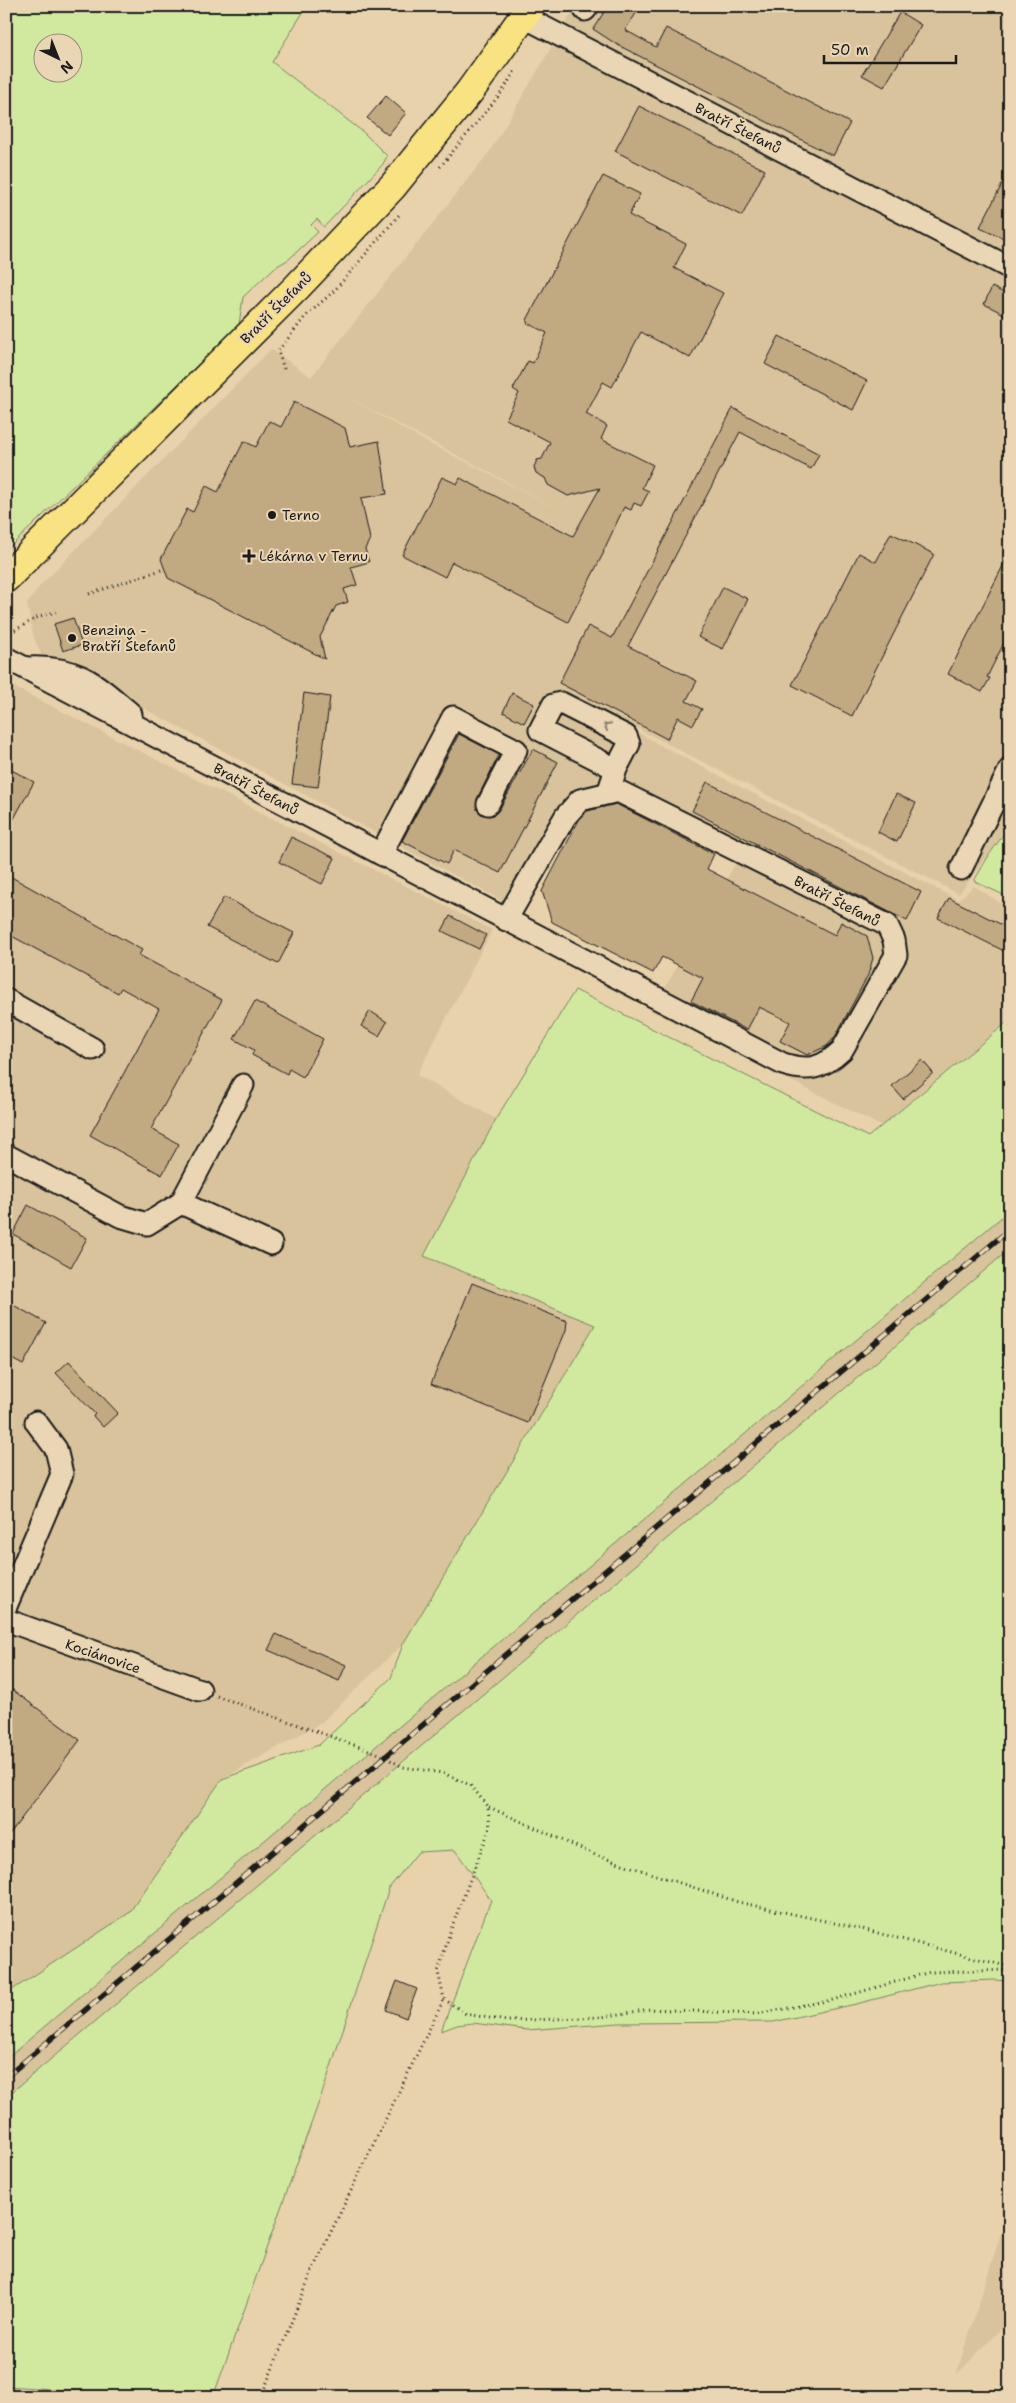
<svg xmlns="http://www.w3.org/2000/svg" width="1016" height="2403" font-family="'Shantell Sans',sans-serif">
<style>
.built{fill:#d8c39c;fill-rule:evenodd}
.green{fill:#d1e99f;stroke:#76825e;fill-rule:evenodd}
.building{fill:#c1a982;stroke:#1c1c1c}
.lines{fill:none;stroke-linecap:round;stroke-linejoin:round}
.minor-casing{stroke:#1c1c1c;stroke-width:25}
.major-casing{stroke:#1c1c1c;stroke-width:31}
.path{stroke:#1c1c1c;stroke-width:3;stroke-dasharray:1 4;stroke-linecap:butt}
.minor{stroke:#ead6b4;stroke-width:21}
.major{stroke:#f8e281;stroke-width:28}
.rail-casing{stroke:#1c1c1c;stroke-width:5.5}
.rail{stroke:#ead6b4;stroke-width:4;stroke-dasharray:11;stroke-linecap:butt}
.oneway{stroke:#8d8270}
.poi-dot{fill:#1c1c1c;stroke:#ead6b4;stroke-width:2}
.labels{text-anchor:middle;stroke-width:4;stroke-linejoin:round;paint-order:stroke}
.street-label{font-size:14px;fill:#1c1c1c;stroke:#ead6b4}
.poi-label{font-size:14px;fill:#1c1c1c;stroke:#ead6b4;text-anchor:start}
</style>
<rect width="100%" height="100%" fill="#e8d2ac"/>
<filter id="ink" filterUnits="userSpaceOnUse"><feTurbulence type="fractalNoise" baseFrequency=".02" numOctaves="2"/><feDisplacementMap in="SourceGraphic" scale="10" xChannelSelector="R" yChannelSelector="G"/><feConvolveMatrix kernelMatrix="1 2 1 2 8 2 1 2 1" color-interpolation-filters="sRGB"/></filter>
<g filter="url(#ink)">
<!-- built -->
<g class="built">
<path d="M 576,6 L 1010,6 L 1010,825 L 959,894 L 569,693 L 658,744 L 958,900 L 974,886 L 1010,909 L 1010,1019 L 881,1126 L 652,1011 L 745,847 L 639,790 L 589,786 L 569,797 L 508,904 L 149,711 L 43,659 L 34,638 L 27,604 L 40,586 L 271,349 L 311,377 L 490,151 ZM 347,397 L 562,511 L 425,441 Z"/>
<path d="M 6,683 L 492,930 L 417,1075 L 496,1119 L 424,1256 L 595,1325 L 403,1644 L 322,1722 L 222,1779 L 129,1913 L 6,1994 Z"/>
<path d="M 1010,1210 L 1010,1249 L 6,2097 L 6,2059 Z"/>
<path d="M 1010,2205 L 1010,2320 L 956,2375 Z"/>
</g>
<!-- green -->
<g class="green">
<path d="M 6,6 L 307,6 L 272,62 L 363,132 L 387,156 L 383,164 L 324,227 L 317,219 L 311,225 L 318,232 L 289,259 L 274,268 L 243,297 L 239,325 L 6,551 ZM 72,42 L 72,72 L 42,72 L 42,42 Z"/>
<path d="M 1010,825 L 1010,898 L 974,881 L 989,855 Z"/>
<path d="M 575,990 L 868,1137 L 1010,1020 L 1010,1210 L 6,2059 L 6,1994 L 129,1913 L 222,1779 L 319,1745 L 391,1678 L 403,1644 L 595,1325 L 424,1256 L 496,1119 Z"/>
<path d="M 1010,1249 L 1010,1981 L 994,1980 L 941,1982 L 856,2004 L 773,2022 L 619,2023 L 527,2030 L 473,2023 L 457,2025 L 441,2031 L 491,1900 L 455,1850 L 418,1852 L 389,1888 L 325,2085 L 213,2397 C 144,2397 75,2390 6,2386 L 6,2097 Z"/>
</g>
<!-- building -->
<g class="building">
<path d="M 608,6 L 641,6 L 625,30 L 656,47 L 666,28 L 850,123 L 833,156 L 616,44 L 593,29 Z"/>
<path d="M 900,12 L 921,25 L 884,87 L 862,75 Z"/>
<path d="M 386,96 L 406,113 L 388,135 L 367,118 Z"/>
<path d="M 639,106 L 765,170 L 742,216 L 615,151 Z"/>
<path d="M 1010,169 L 1010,241 L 980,227 Z"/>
<path d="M 603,176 L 640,194 L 629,215 L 686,244 L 674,268 L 723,293 L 690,358 L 641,332 L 612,387 L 603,382 L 586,414 L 607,426 L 601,439 L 653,465 L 642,488 L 649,491 L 641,506 L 634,503 L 631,510 L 624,507 L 603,552 L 604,552 L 568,622 L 452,562 L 445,577 L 402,555 L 442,477 L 457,484 L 460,478 L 573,536 L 600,488 L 568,496 L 548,485 L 545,478 L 536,473 L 534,467 L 537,460 L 542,459 L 550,442 L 506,419 L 519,393 L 513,389 L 528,361 L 533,363 L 547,333 L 527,323 L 527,320 Z"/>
<path d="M 992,287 L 1010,296 L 1010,317 L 984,304 Z"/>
<path d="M 779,336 L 867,381 L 853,410 L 765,364 Z"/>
<path d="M 294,402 L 345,428 L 350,447 L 379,441 L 387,494 L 361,498 L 370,539 L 365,549 L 369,562 L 351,567 L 357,585 L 344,589 L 348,602 L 336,606 L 320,637 L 325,659 L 168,578 L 161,559 L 187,509 L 193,512 L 206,486 L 218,492 L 244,441 L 256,447 L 269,421 L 281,427 Z"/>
<path d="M 733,408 L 819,454 L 811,469 L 740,432 L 628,646 L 697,681 L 686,701 L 702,709 L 693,725 L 678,717 L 667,739 L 559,683 L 588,626 L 612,638 Z"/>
<path d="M 891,533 L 934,554 L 852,716 L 792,685 L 859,553 L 876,562 Z"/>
<path d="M 1010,552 L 1010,631 L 987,677 L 990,678 L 982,692 L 948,674 Z"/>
<path d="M 723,587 L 748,599 L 723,649 L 698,637 Z"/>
<path d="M 73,618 L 82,645 L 63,651 L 54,624 Z"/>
<path d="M 304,693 L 330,697 L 318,787 L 292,784 Z"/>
<path d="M 512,693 L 534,704 L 524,723 L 503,712 Z"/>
<path d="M 459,734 L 499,755 L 477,799 L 477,810 L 483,815 L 494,815 L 499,810 L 533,749 L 558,762 L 500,873 L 454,850 L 447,864 L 402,841 Z"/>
<path d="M 6,767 L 34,782 L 6,833 Z"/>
<path d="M 707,782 L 921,892 L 907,921 L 692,811 Z"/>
<path d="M 896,794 L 916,803 L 897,842 L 878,832 Z"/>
<path d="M 616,804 L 714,854 L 707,869 L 728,880 L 835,935 L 841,922 L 867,936 L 873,958 L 868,975 L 835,1037 L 827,1046 L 807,1055 L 780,1041 L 790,1022 L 759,1007 L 747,1030 L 691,1001 L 703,978 L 662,957 L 653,973 L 552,922 L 542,891 L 579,820 L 587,811 Z"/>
<path d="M 291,837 L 335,858 L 322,884 L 279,862 Z"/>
<path d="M 6,874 L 142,950 L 139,955 L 222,1000 L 151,1129 L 179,1144 L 162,1175 L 90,1135 L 159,1009 L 121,988 L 118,993 L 6,933 Z"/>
<path d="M 224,897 L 294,933 L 278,964 L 207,927 Z"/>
<path d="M 949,898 L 1010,929 L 1010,954 L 938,918 Z"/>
<path d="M 450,916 L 486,935 L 479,949 L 442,931 Z"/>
<path d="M 255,1001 L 323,1039 L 303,1077 L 289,1069 L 287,1074 L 252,1055 L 254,1050 L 234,1039 Z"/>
<path d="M 370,1011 L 387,1022 L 379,1036 L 361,1026 Z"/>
<path d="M 922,1060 L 933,1073 L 903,1099 L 892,1086 Z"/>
<path d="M 28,1205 L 87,1238 L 71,1267 L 13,1234 Z"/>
<path d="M 472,1283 L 567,1321 L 566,1330 L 528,1423 L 431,1384 Z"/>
<path d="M 6,1301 L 46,1323 L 23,1365 L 6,1356 Z"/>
<path d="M 69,1361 L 118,1413 L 103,1427 L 93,1416 L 95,1414 L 56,1373 Z"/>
<path d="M 276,1634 L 346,1665 L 339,1681 L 268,1650 Z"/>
<path d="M 6,1685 L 80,1740 L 6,1839 Z"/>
<path d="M 397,1981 L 417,1989 L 406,2018 L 386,2010 Z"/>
</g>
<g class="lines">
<!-- minor casing -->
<g class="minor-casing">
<g id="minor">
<path d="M 585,10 L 588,6"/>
<path d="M 524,17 L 1010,268"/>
<path d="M 6,658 C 265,794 524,929 783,1064 C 808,1072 822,1069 842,1050 L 896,955 L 894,940 L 887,925 L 618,791 L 580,800 L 565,817 L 506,920"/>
<path d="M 26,668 C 77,665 95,683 131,714"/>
<path d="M 608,793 L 616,769 L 629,744 L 626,736 L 561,703 L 553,705 L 540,730 L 616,769"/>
<path d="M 381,854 L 453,717 L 516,750 L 488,804"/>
<path d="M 961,869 L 1010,769"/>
<path d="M 6,1000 L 93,1049"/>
<path d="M 6,1155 L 120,1216 L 147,1224 L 181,1203 L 271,1244"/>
<path d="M 181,1203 L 243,1085"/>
<path d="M 6,1606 L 62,1474 L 56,1449 L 36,1422"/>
<path d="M 6,1620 L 200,1690"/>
</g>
</g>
<!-- major casing -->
<g class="major-casing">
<path id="major" d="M 6,578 L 297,287 L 393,186 L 470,91 L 531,6"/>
</g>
<!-- path -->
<g class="path">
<path d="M 440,167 L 502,92 L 516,69"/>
<path d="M 284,369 L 278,351 L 305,317 L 335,290 L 399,215"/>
<path d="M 89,594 L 164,569"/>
<path d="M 6,635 L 40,616 L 56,612"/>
<path d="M 217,1696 L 377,1753 L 403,1767 L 443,1773 L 470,1785 L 488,1806 L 490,1828 L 451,1929 L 438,1972 L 444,1999 L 466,2014 L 507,2021 L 602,2017 L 650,2009 L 756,2014 L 832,2000 L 930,1972 L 1010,1970"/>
<path d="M 489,1807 L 595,1855 L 738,1902 L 862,1929 L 1010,1967"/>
<path d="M 6,2393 L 40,2397"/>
<path d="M 261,2397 L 312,2271 L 444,1999"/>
</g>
<!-- minor -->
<use href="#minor" class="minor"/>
<!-- major -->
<use href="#major" class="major"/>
<!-- rail casing -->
<g class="rail-casing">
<path id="rail" d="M 6,2077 L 1010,1229"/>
</g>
<!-- rail -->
<use href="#rail" class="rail"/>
</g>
<!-- one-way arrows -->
<defs><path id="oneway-chevron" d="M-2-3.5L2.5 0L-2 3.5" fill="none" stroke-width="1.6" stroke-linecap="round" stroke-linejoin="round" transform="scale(1.25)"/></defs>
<use class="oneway" href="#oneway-chevron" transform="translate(607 726) rotate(-152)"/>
</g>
<!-- markers -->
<g class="poi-dot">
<circle cx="272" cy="515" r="5"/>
<path d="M246.5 548.5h5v5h5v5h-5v5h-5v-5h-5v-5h5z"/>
<circle cx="72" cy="638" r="5"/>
</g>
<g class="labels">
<!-- street labels -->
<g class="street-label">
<text transform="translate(738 128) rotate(27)" y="5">Bratří Štefanů</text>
<text transform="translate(276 308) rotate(-45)" y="5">Bratří Štefanů</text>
<text transform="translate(256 789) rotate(28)" y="5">Bratří Štefanů</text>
<text transform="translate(837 901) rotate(27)" y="5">Bratří Štefanů</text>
<text transform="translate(103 1656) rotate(19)" y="5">Kociánovice</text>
</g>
<!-- poi labels -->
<g class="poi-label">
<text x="282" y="520">Terno</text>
<text x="259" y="561">Lékárna v Ternu</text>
<text x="82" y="635">Benzina -<tspan x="82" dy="16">Bratří Štefanů</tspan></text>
</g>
</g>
<!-- margin -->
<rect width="1016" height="2403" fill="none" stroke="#ead6b4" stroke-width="25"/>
<rect x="12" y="12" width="991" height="2378" fill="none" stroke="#1c1c1c" stroke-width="2" filter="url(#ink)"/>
<!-- north arrow -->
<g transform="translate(58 58) rotate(137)"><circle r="24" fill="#ead6b4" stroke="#988c77"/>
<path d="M0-4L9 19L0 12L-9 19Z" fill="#1c1c1c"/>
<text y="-8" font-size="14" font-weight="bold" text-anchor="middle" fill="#1c1c1c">N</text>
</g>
<!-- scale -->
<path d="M824 55v8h132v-8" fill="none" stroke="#1c1c1c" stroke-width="2.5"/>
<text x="831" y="55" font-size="15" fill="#1c1c1c" stroke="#ead6b4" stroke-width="4" paint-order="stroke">50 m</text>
</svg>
